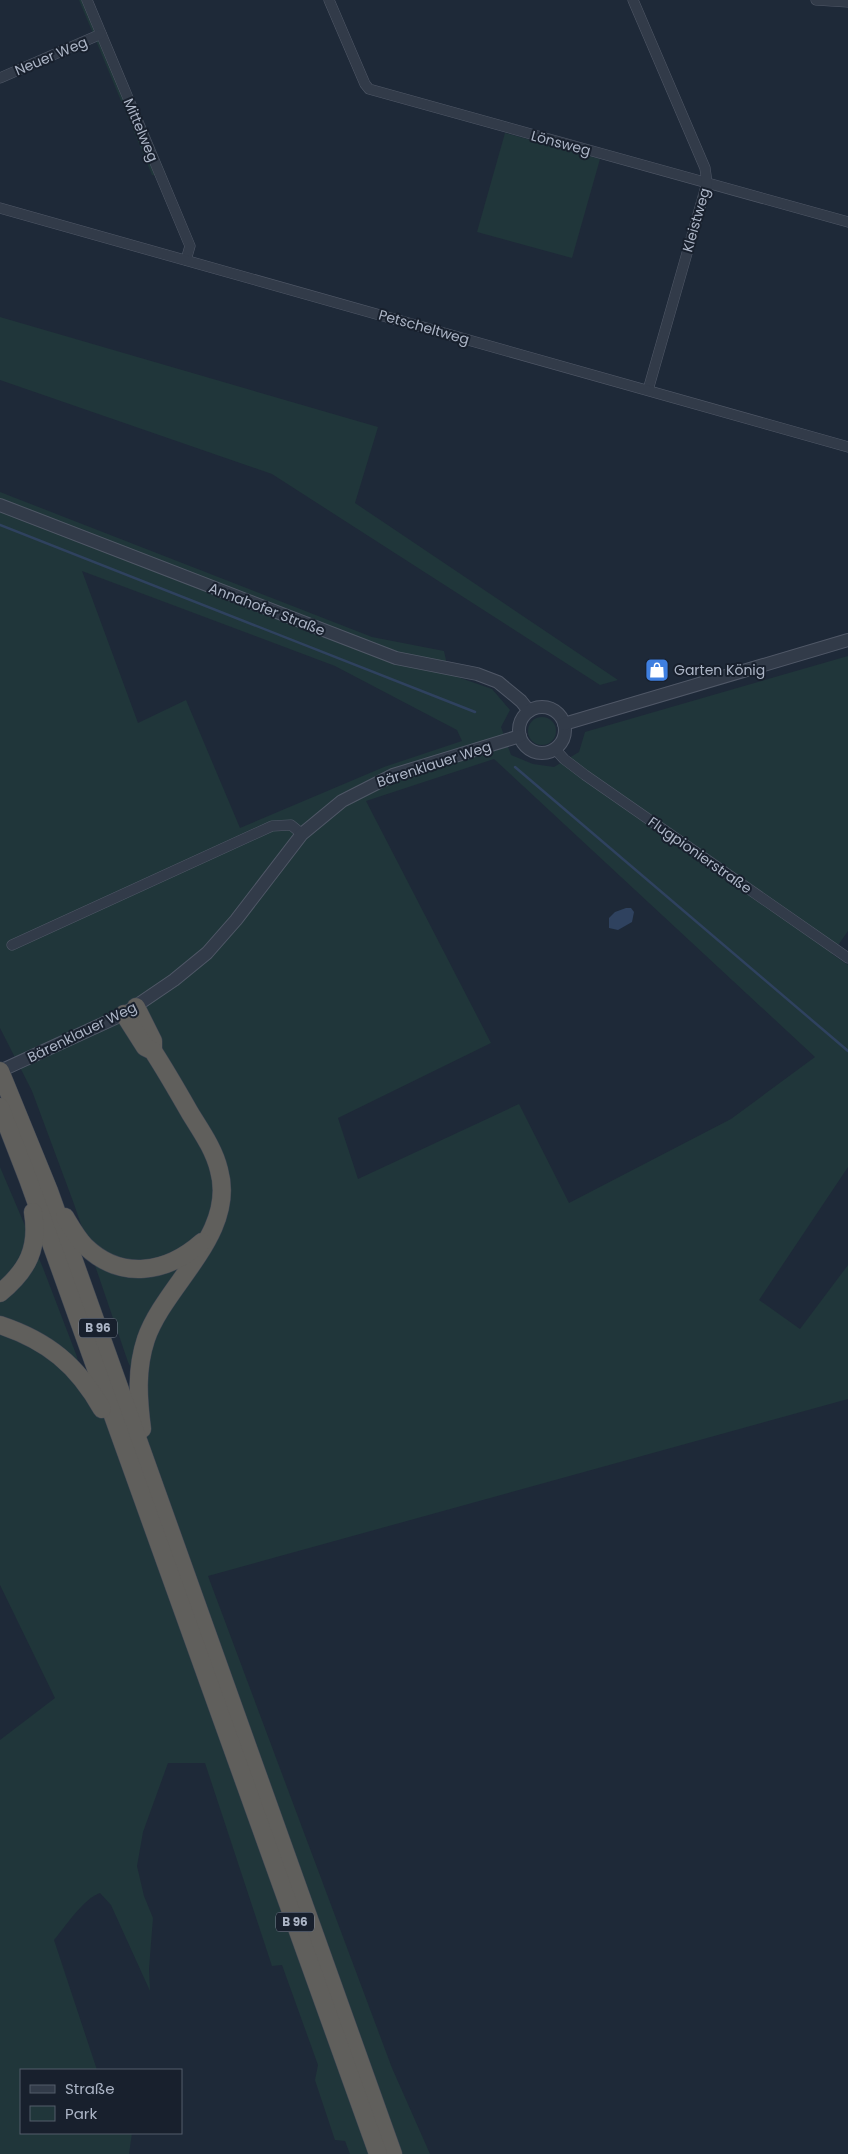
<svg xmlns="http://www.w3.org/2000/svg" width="848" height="2154" font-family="Poppins,sans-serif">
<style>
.green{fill:#20363a;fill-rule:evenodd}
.water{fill:#2f425f}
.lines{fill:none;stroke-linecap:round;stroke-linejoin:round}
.stream{stroke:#2f425f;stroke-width:2.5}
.minor-casing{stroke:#505867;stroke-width:11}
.tertiary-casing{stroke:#505867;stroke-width:14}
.trunk-casing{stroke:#3d4553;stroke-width:19}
.minor{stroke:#323b49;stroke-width:10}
.tertiary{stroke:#323b49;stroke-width:12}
.trunk{stroke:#605f5c;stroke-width:18}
.labels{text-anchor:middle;stroke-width:4;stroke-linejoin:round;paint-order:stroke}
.shield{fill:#18202d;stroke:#808898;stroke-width:1}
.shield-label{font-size:12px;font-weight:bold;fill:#acb5c6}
.street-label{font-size:14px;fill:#acb5c6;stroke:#18202d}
.poi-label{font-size:14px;fill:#acb5c6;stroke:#18202d;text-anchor:start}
</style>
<rect width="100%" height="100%" fill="#1e2938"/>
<!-- green -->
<g class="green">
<path d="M 79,0 L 92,0 L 167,177 L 152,175 Z"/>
<path d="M 505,133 L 600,159 L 572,258 L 477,232 Z"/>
<path d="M 0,317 L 378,427 L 355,503 L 618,680 L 600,685 L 272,474 L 0,380 Z"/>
<path d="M 0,492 L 372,637 L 444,651 L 449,674 L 492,689 L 510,710 L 501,727 L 511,755 L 533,764 L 554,767 L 579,752 L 585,732 L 848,656 L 848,931 L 832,954 L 848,965 L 848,1167 L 759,1300 L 800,1329 L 848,1265 L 848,1399 L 208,1576 L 392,2068 L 430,2154 L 350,2154 L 345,2141 L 335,2140 L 315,2080 L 318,2065 L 282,1965 L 272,1966 L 205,1763 L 168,1763 L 143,1832 L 137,1866 L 144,1896 L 153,1918 L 149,1969 L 150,1991 L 111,1905 L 100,1893 C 84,1898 65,1927 54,1940 L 97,2070 L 21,2070 L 21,2133 L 132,2133 L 129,2154 L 0,2154 L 0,1740 L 55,1698 L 0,1585 L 0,1167 L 43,1268 L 76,1354 L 95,1415 L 146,1398 L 128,1362 L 74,1204 L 32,1091 L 0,1028 ZM 82,571 L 335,666 L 457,730 L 462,741 L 384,767 L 240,828 L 186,700 L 138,723 ZM 494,759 L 815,1057 L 731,1119 L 569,1203 L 519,1104 L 358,1179 L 338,1118 L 491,1043 L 366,801 Z"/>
<circle cx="542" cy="731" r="14"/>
</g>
<!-- water -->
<path class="water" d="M 626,908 L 631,908 L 634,912 L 632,922 L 618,930 L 609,928 L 609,918 L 615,912 Z"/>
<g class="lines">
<!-- stream -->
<g class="stream">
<path d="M 0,525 L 475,712"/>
<path d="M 515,767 L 848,1051"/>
</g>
<!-- minor casing -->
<g class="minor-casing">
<g id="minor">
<path d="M 87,0 L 190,246 L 186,260"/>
<path d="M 329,0 L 365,84 L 369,89 L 848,222"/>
<path d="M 633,0 L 705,168 L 707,183 L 648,390"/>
<path d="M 816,0 L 848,2"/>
<path d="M 0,78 L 101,34"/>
<path d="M 0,208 L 848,447"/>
<path d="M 555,749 L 564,759 L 585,775 L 848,958"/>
<path d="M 12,945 L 272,826 L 291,825 L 302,834"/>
</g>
</g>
<!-- tertiary casing -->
<g class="tertiary-casing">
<g id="tertiary">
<path d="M 0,505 L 396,658 L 477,674 L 498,682 L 521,701 L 529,711"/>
<circle cx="542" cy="730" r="23"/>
<path d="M 564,724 L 848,640"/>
<path d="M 0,1071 L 124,1014 L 174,980 L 207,953 L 236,920 L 302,834 L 342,801 L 393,775 L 520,736"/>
</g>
</g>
<!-- trunk casing -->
<g class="trunk-casing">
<g id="trunk">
<path d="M 136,1007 L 153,1041 L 153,1051"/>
<path d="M 124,1014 L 145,1047 L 153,1051 C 166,1071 178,1092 190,1113 C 201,1131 214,1149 219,1170 C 237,1234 165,1284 146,1339 C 136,1369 138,1398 142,1429"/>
<path d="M 0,1071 L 49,1191 L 393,2154"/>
<path d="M 0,1107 L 28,1179 L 378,2154"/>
<path d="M 65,1217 C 71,1227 77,1238 85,1246 C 121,1281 167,1273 202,1242"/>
<path d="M 0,1293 C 28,1270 39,1248 33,1212"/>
<path d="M 0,1325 C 48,1341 77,1365 102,1409"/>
</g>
</g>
<!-- minor -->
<use href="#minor" class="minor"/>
<!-- tertiary -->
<use href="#tertiary" class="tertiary"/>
<!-- trunk -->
<use href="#trunk" class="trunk"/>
</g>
<!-- icons -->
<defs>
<g id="shop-square" transform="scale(1.25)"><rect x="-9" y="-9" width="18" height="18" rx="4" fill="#3f7fe0" stroke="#18202d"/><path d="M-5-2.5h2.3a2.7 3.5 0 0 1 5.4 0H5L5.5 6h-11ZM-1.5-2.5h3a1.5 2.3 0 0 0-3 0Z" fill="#fff"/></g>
</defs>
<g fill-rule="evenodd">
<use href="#shop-square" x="657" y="670"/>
</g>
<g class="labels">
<!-- shield labels -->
<g class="shield">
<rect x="79" y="1318.5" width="38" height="19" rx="4"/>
<rect x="276" y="1912.5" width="38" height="19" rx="4"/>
</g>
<g class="shield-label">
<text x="98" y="1332">B 96</text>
<text x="295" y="1926">B 96</text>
</g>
<!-- street labels -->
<g class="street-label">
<text transform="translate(51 56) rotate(-23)" y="5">Neuer Weg</text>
<text transform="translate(141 130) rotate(67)" y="5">Mittelweg</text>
<text transform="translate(561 143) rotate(15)" y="5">Lönsweg</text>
<text transform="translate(696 220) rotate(-74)" y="5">Kleistweg</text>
<text transform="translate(424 327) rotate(16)" y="5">Petscheltweg</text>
<text transform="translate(267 609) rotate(21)" y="5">Annahofer Straße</text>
<text transform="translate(434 764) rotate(-18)" y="5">Bärenklauer Weg</text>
<text transform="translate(700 855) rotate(35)" y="5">Flugpionierstraße</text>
<text transform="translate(82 1032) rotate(-26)" y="5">Bärenklauer Weg</text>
</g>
<!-- poi labels -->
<g class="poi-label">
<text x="674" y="675">Garten König</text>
</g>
</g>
<!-- legend -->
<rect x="20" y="2069" width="162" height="65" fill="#18202d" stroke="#535c6a"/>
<rect x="30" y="2085" width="25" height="8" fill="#323b49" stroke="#535c6a"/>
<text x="65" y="2094" font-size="15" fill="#acb5c6">Straße</text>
<rect x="30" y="2106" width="25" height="15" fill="#20363a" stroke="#535c6a"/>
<text x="65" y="2119" font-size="15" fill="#acb5c6">Park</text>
</svg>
